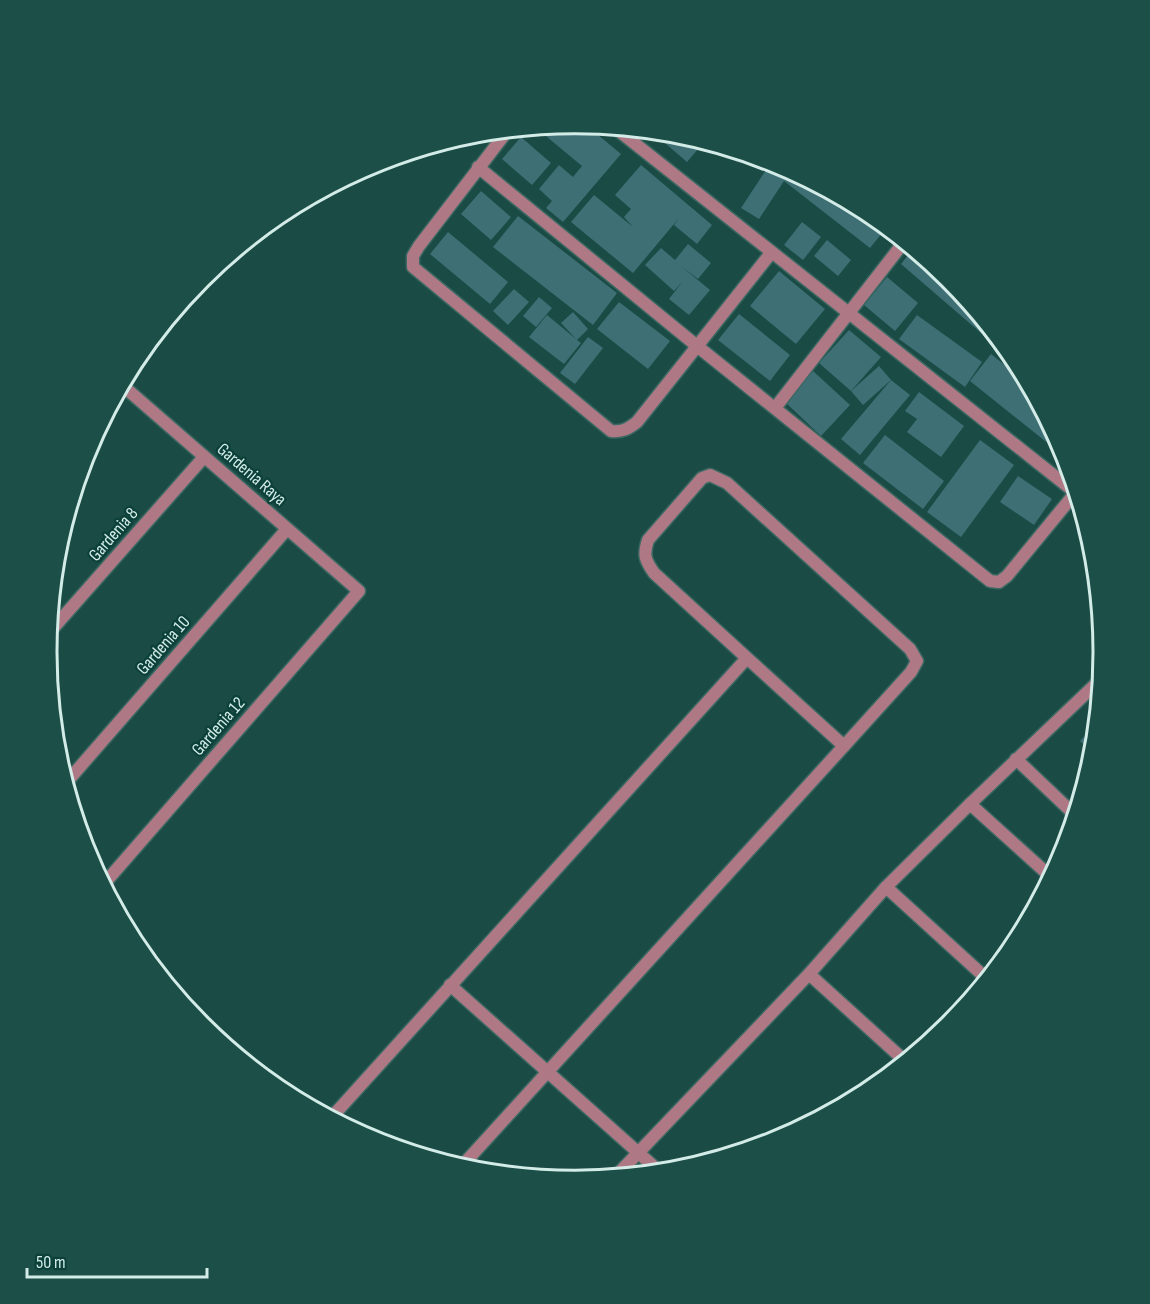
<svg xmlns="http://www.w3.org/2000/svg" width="1150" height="1304" font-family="'Sofia Sans Condensed',sans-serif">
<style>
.building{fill:#3e6f74}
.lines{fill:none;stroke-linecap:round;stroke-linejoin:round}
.minor-casing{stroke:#3b6862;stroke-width:15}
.minor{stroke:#ae7985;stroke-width:12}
.labels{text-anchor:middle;stroke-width:4.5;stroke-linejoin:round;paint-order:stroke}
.street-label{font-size:18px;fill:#d3ece8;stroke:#0c413a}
.rim{fill:none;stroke:#d3ece8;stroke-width:3}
</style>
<rect width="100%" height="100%" fill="#1a4b45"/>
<!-- building -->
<g class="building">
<path d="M 575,124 L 586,125 L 621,154 L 563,222 L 546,208 L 552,201 L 539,189 L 559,165 L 573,177 L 582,166 L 535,127 Z"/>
<path d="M 651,131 L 678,134 L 704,142 L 687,162 Z"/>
<path d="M 521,137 L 551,163 L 532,185 L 502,159 Z"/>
<path d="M 751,156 L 778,164 L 869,213 L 887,227 L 870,248 L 784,181 L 759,219 L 741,208 L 766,170 L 779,177 Z"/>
<path d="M 641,165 L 712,225 L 697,244 L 674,225 L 679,218 L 633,273 L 571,222 L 594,195 L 633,227 L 624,217 L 631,209 L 615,195 Z"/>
<path d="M 481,191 L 511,217 L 491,240 L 461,214 Z"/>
<path d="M 518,216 L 617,293 L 593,325 L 493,247 Z"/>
<path d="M 802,222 L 821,237 L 803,260 L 784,245 Z"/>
<path d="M 448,232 L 508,282 L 490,304 L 430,254 Z"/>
<path d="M 827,240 L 851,260 L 838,276 L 814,256 Z"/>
<path d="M 688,244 L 711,263 L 698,279 L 681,266 L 710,290 L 689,315 L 669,299 L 683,281 L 674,291 L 645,265 L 661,248 L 675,260 Z"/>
<path d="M 913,249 L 949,279 L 1015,359 L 1017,364 L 901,264 Z"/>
<path d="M 779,271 L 825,309 L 796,344 L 750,306 Z"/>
<path d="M 887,277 L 918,303 L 895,331 L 864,305 Z"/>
<path d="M 514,289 L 529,302 L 508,325 L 493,311 Z"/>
<path d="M 539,297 L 552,308 L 536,327 L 523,316 Z"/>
<path d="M 619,302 L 670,341 L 648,369 L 597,329 Z"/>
<path d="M 573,312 L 588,329 L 577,340 L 581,343 L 564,364 L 529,337 L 547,315 L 576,339 L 561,323 Z"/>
<path d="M 739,314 L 790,355 L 770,381 L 718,340 Z"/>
<path d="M 917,315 L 982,362 L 965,387 L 899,339 Z"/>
<path d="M 849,330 L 881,357 L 851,391 L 819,363 Z"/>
<path d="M 588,337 L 603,348 L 575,384 L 560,373 Z"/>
<path d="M 991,354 L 1027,383 L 1063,450 L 1065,457 L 970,381 Z"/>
<path d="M 879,366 L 891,380 L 863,405 L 851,391 Z"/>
<path d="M 813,371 L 850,405 L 821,436 L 784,401 Z"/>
<path d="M 891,380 L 910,395 L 860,455 L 841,439 Z"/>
<path d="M 919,392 L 964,426 L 941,457 L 907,432 L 917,419 L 905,411 Z"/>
<path d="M 885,435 L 944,481 L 923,509 L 863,463 Z"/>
<path d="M 980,440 L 1014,465 L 961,537 L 927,512 Z"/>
<path d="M 1018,476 L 1052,499 L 1034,525 L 1000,502 Z"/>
<path d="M 1085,523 L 1092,544 L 1093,546 L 1077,533 Z"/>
<path d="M 1096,724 L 1095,743 L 1094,753 L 1080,741 Z"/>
</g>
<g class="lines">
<!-- minor casing -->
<g class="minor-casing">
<g id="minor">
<path d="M 614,127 L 1076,493"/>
<path d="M 508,130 L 419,246 L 413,256 L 413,267 L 611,431 C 623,432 628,429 637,422 L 771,253"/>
<path d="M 478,167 L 697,346 L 990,581 L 999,582 L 1007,576 L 1076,492"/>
<path d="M 775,408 L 904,242"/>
<path d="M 48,634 L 204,457"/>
<path d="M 1016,759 L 1075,815"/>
<path d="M 65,784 L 287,529"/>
<path d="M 970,804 L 1051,877"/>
<path d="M 103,885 L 359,591 L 122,385"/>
<path d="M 886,887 L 987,979"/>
<path d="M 809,974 L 905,1061"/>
<path d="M 450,985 L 660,1172"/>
<path d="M 331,1118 L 747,658 L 654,573 C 645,560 643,555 648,540 L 702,478 L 710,475 L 727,483 L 910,649 L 917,661 L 911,672 L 844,746 L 747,658"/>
<path d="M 461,1167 L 844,746"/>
<path d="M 616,1176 L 809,974 L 886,887 L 970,804 L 1101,679"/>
</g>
</g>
<!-- minor -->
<use href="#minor" class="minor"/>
</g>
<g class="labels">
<!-- street labels -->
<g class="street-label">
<text transform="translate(252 474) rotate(41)" y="6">Gardenia Raya</text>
<text transform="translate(113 534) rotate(-49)" y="6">Gardenia 8</text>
<text transform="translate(163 645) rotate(-49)" y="6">Gardenia 10</text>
<text transform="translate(218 726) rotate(-49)" y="6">Gardenia 12</text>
</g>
</g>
<!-- crop -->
<path d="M0 0H1150V1304H0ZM57 652a518 518 0 1 1 1036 0a518 518 0 1 1-1036 0Z" fill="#1c4f48" fill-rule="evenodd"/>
<path class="rim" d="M57 652a518 518 0 1 1 1036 0a518 518 0 1 1-1036 0Z"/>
<!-- scale -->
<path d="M27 1268v9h180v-9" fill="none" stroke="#d3ece8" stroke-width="3"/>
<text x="36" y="1268" font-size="18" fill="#d3ece8" stroke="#0c413a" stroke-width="4.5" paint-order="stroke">50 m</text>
</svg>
